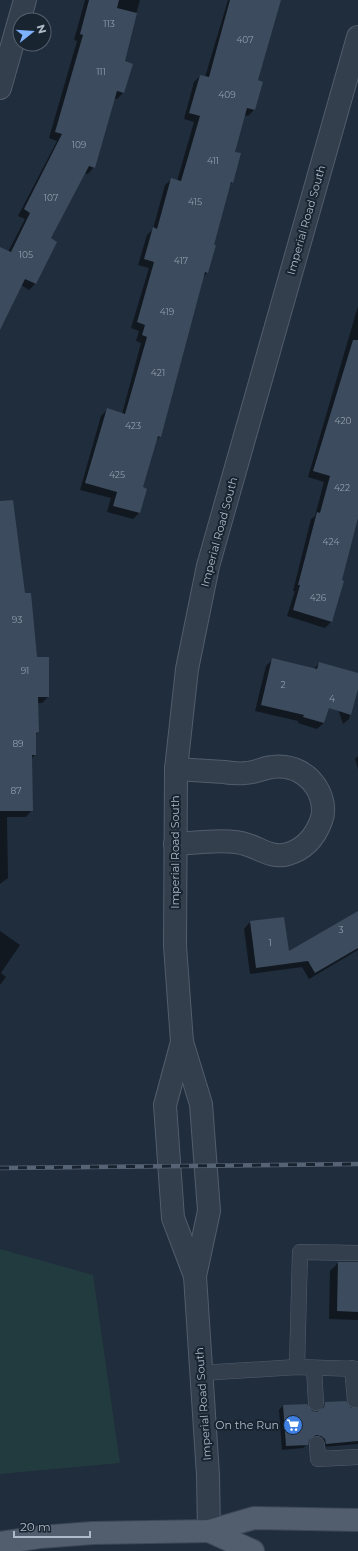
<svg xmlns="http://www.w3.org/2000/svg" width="358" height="1551" font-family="Montserrat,sans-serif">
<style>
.green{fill:#223b3e}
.shadow{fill:#0007}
.building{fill:#3c4b5d}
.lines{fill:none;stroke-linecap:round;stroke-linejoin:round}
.service-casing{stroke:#525d6b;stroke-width:16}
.minor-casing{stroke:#525d6b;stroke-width:24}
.tertiary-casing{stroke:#525d6b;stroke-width:24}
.primary-casing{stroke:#3d4856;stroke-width:24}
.service{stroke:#343f4d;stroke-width:15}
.minor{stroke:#343f4d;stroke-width:22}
.tertiary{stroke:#343f4d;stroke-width:22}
.primary{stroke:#525e6d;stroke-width:22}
.rail-casing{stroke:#566374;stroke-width:4.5}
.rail{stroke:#192431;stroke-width:3;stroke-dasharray:9;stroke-linecap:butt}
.labels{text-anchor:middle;stroke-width:4;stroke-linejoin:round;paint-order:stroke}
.number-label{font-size:9px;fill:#929eae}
.street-label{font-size:11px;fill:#afbac9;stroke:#192431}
.poi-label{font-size:11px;fill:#afbac9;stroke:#192431;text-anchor:end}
</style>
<rect width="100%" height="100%" fill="#202d3d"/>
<!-- green -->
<path class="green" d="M 0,1249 L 93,1275 L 120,1463 L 0,1474 Z"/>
<!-- shadow -->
<g class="shadow">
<path d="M 85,0 L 140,0 L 123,62 L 123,93 L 117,99 L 114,98 L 94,167 L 88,174 L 85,173 L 50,239 L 35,284 L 29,290 L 21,285 L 0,327 L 0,255 L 8,252 L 25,219 L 18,216 L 57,141 L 49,138 L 77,41 L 74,40 Z"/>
<path d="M 228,0 L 280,0 L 257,81 L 254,110 L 248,116 L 244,115 L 234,152 L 239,154 L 232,183 L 229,185 L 213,245 L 215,246 L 207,273 L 203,277 L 160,436 L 155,442 L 142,488 L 146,489 L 139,513 L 133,519 L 107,512 L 111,498 L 80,490 L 101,416 L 107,410 L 122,414 L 141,343 L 136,341 L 139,331 L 131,328 L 149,268 L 138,265 L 147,235 L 153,229 L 165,185 L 172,179 L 177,181 L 194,122 L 184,119 L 194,82 L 200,76 L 205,77 Z"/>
<path d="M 358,306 L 358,514 L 331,622 L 325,628 L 287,616 L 295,591 L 293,591 L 311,519 L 315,516 L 324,482 L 308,477 Z"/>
<path d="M 0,502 L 24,594 L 36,658 L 48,697 L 42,703 L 38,703 L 38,732 L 35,736 L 35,755 L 31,759 L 32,810 L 26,817 L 7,817 L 8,878 L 0,884 Z"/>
<path d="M 272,660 L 314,669 L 319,663 L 358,674 L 358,686 L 349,719 L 343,724 L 332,692 L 324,723 L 317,729 L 298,723 L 298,721 L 255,711 L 266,666 Z"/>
<path d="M 358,756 L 358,769 L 355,759 Z"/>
<path d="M 358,912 L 358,950 L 309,979 L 302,967 L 250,974 L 244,929 L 250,922 L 288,953 Z"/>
<path d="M 0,931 L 20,945 L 1,973 L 6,977 L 0,985 Z"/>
<path d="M 338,1263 L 358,1263 L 358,1320 L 329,1319 L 330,1271 Z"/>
<path d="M 325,1403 L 347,1406 L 355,1410 L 358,1409 L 358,1444 L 322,1447 L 317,1440 L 311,1438 L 308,1441 L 307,1444 L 303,1448 L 282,1450 L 279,1410 L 283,1406 L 317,1413 L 321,1411 L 321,1407 Z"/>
</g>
<!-- building -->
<g class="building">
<path d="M 89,0 L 119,0 L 117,8 L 137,13 L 125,61 L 133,64 L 124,93 L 117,91 L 95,168 L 89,166 L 51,238 L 57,242 L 36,284 L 25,279 L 0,330 L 0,247 L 11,252 L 30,213 L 24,209 L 62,134 L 55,132 L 83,35 L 80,34 Z"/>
<path d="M 230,0 L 281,0 L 258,80 L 263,82 L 255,110 L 247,108 L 235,152 L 241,153 L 233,183 L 231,182 L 214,245 L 216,245 L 208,273 L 205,272 L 161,437 L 158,436 L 143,487 L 147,489 L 140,513 L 113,506 L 117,492 L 85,483 L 107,408 L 125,414 L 147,337 L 142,335 L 145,325 L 137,322 L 154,262 L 144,259 L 153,227 L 157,229 L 171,178 L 181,181 L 200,116 L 189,113 L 200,75 L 209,77 Z"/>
<path d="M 353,340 L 358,340 L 358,518 L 342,580 L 344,581 L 332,622 L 293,610 L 300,585 L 298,585 L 317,512 L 320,513 L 330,476 L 313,471 Z"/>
<path d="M 13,500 L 25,593 L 31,593 L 37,657 L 49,657 L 49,697 L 38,697 L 39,732 L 36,733 L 36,755 L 32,755 L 33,811 L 0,811 L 0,501 Z"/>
<path d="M 272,658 L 317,669 L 319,662 L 358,673 L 358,689 L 351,715 L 329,708 L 324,723 L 303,717 L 304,715 L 261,705 Z"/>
<path d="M 358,911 L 358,948 L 315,973 L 308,961 L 256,968 L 250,921 L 284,917 L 289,951 Z"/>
<path d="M 338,1262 L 358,1262 L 358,1312 L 337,1311 Z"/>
<path d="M 346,1401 L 351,1408 L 358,1408 L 358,1441 L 326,1444 L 325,1439 L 321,1436 L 316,1435 L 309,1440 L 308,1445 L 286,1446 L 283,1405 L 307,1404 L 312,1411 L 317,1412 L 324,1407 L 325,1402 Z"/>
</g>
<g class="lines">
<!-- service casing -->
<g class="service-casing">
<g id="service">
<path d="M 297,1367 L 300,1252 L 358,1253"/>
<path d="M 314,1368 L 316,1403"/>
<path d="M 352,1368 L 355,1400"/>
<path d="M 201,1373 L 297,1367 L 358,1369"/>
<path d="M 317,1444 L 318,1459 L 358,1457"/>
</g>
</g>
<!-- minor casing -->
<g class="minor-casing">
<g id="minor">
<path d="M 0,88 L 25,0"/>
<path d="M 175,844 C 195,843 230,838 248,845 C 261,849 273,859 288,854 C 305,849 315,837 321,821 C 325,811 323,801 319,792 C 310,774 292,764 272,767 C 263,768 255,773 245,773 C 239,774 231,773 224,772 C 208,771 192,770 176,769"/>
</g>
</g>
<!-- tertiary casing -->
<g class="tertiary-casing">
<g id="tertiary">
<path d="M 182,1042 L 165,1105 L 173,1218 L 195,1276"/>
<path d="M 209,1531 L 208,1475 L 195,1276 L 209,1211 L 201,1104 L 182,1042 L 175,946 L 176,769 L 187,669 L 208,566 L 358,37"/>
</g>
</g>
<!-- primary casing -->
<g class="primary-casing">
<g id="primary">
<path d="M 209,1531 L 253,1551"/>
<path d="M 0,1543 L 40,1537 L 93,1533 L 209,1531 L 254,1518 L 358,1520"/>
</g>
</g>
<!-- service -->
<use href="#service" class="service"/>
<!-- minor -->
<use href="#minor" class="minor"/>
<!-- tertiary -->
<use href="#tertiary" class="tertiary"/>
<!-- primary -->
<use href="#primary" class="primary"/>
<!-- rail casing -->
<g class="rail-casing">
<path id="rail" d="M 0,1168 L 358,1164"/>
</g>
<!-- rail -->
<use href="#rail" class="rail"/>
</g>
<!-- icons -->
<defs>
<g id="supermarket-disc" transform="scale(1)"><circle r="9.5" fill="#3f7fe0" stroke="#192431"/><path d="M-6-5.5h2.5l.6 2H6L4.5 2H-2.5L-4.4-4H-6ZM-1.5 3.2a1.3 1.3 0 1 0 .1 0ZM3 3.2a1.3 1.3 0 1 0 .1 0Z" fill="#fff"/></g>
</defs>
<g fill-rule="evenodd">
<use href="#supermarket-disc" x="293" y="1425"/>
</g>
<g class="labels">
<!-- number labels -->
<g class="number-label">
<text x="109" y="27">113</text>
<text x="245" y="43">407</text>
<text x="101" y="75">111</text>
<text x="227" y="98">409</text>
<text x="79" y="148">109</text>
<text x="213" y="164">411</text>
<text x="51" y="201">107</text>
<text x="195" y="205">415</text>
<text x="26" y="258">105</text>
<text x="181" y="264">417</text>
<text x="167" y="315">419</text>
<text x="158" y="376">421</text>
<text x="343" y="424">420</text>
<text x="133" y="429">423</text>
<text x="117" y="478">425</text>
<text x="342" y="491">422</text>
<text x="331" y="545">424</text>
<text x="318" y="601">426</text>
<text x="17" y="623">93</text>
<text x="25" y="674">91</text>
<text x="283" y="688">2</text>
<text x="332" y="702">4</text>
<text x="18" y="747">89</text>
<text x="16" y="794">87</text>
<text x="341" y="933">3</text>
<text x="270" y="946">1</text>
</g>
<!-- street labels -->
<g class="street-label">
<text transform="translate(306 220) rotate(-74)" y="4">Imperial Road South</text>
<text transform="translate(219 532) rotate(-75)" y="4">Imperial Road South</text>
<text transform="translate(175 852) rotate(-90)" y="4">Imperial Road South</text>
<text transform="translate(203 1404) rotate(-94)" y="4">Imperial Road South</text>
</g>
<!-- poi labels -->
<g class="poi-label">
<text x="279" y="1429">On the Run</text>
</g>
</g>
<!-- north arrow -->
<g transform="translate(32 32) rotate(73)"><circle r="19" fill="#192431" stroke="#55606e"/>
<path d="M0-3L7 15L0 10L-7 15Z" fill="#7eb2ff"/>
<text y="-6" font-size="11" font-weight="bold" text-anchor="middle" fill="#afbac9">N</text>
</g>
<!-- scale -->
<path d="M14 1531v6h76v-6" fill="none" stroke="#afbac9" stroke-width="2"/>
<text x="20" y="1531" font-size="12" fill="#afbac9" stroke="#192431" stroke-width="3" paint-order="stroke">20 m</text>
</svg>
